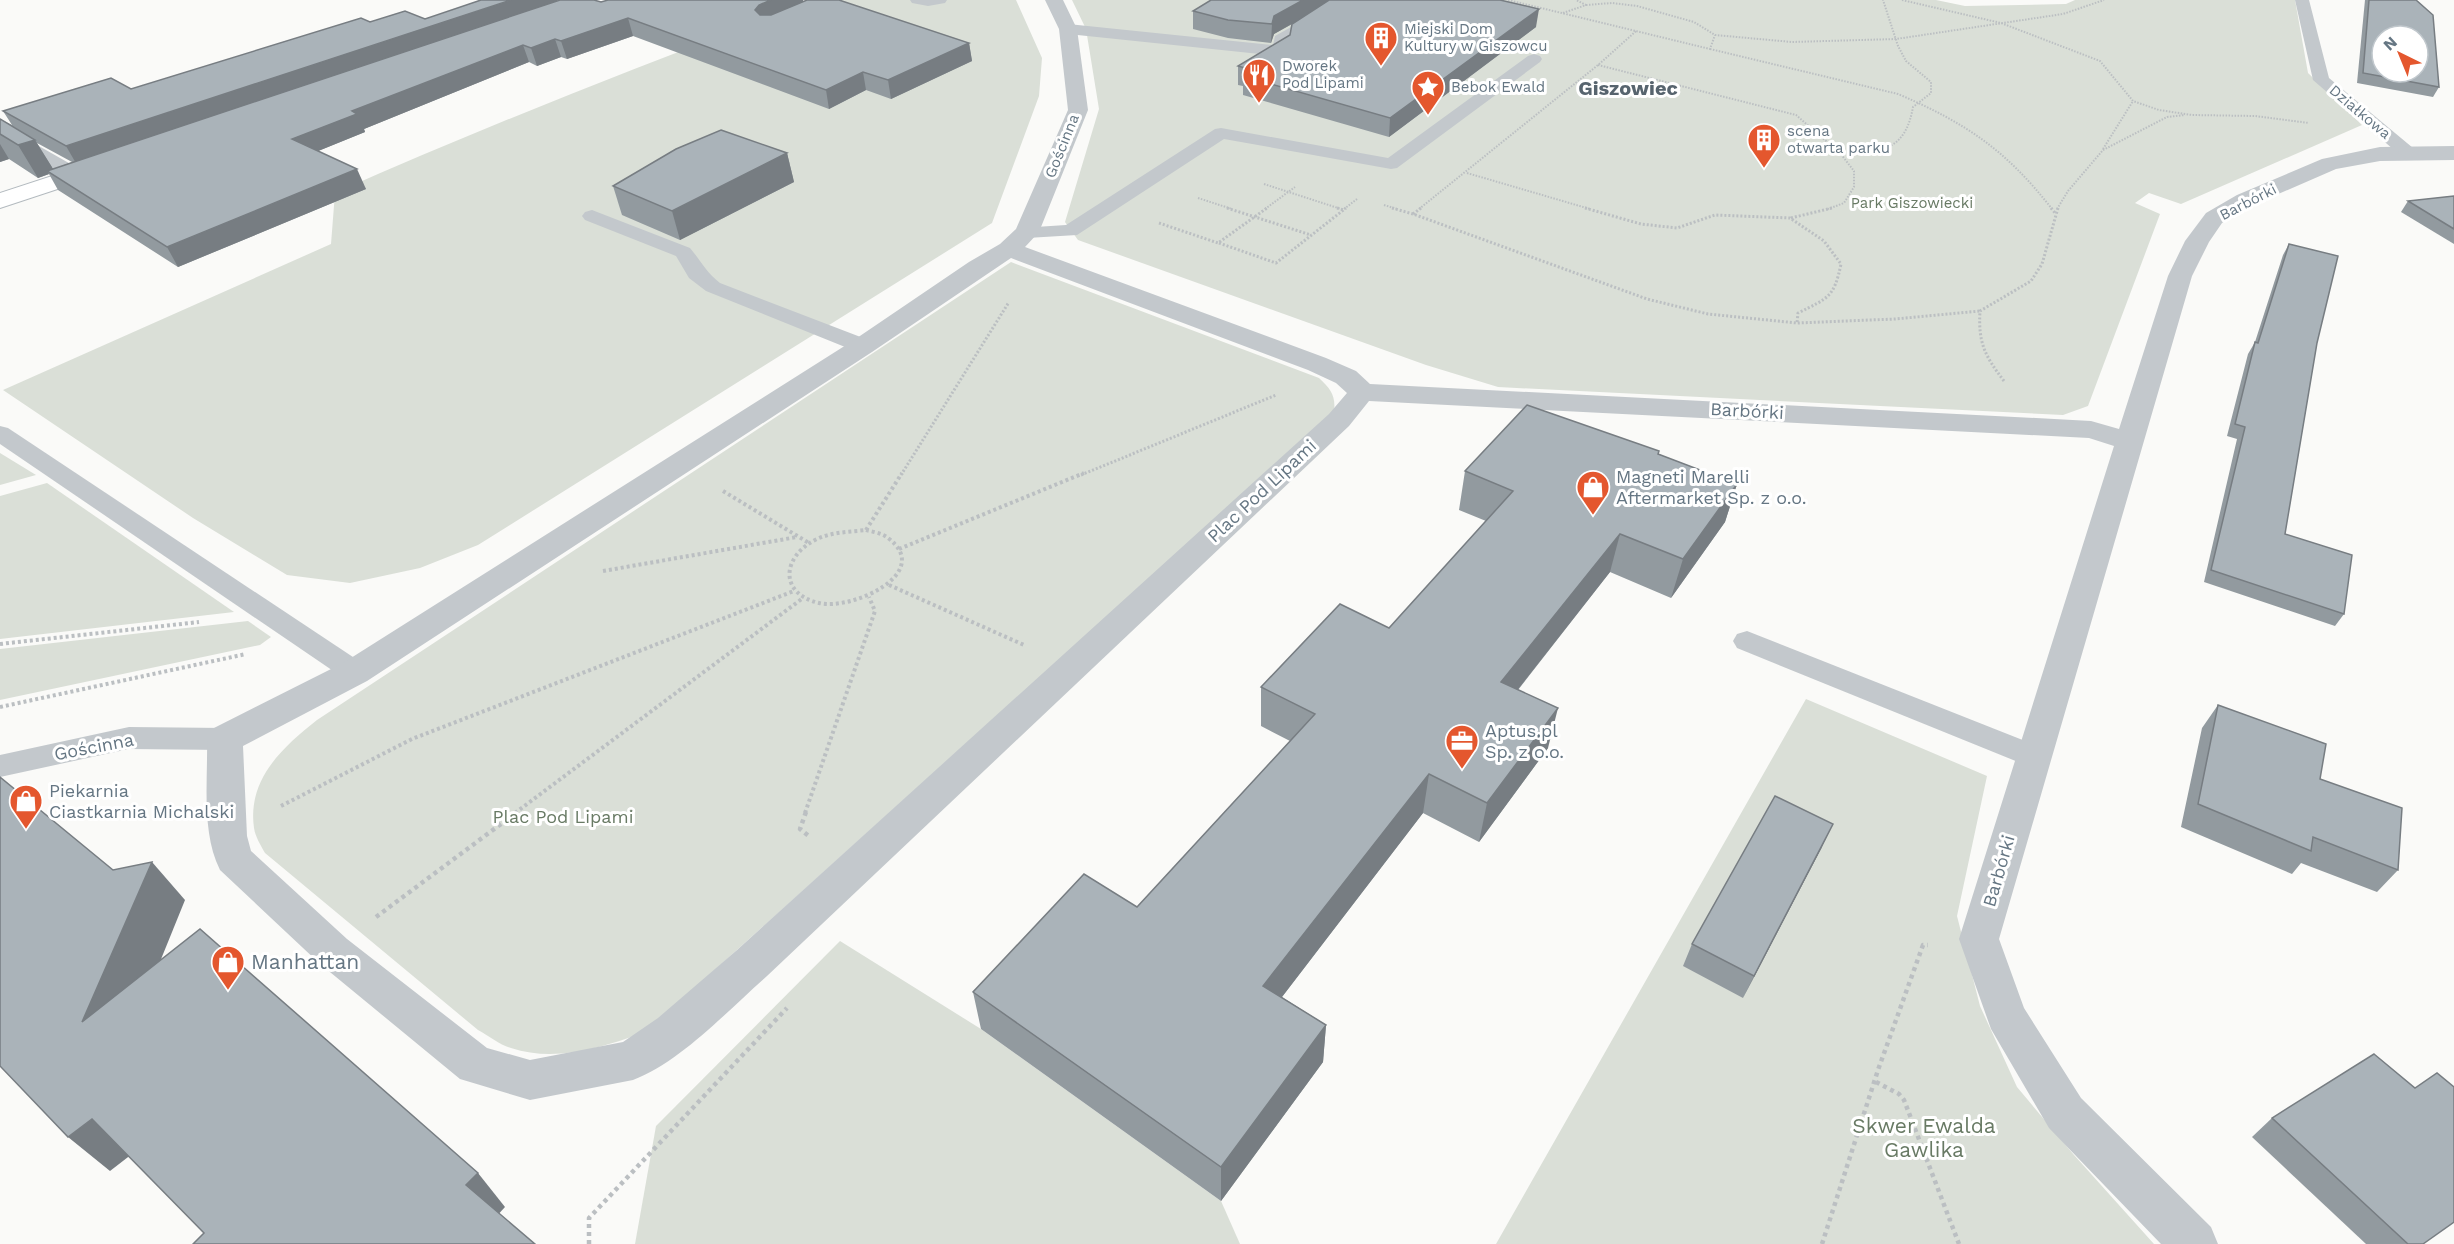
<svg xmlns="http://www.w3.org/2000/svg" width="2454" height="1244" font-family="'Work Sans',sans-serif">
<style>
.green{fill:#dadfd7}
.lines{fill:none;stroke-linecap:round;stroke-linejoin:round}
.secondary-casing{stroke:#b3babf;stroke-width:2}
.path-far3{stroke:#bbbfc2;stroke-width:2;stroke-dasharray:1.5 1.5;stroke-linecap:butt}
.path-far2{stroke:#bbbfc2;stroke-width:3;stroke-dasharray:2 2;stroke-linecap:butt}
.path-far1{stroke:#bbbfc2;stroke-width:4;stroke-dasharray:3 3;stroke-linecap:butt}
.path{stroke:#bbbfc2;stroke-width:4.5;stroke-dasharray:4 4;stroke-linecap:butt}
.lane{fill:#c3c8cc;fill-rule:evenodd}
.street{fill:#c3c8cc;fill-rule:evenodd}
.secondary{fill:#fff;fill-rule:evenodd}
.wall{fill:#929a9f;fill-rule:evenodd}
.shaded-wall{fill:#777d82}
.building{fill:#aab3b9;stroke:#777d82;stroke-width:1.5;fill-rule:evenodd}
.labels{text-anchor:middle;stroke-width:6;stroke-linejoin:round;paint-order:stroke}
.far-poi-label{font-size:15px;fill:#657683;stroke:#fff;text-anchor:start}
.far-street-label{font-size:15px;fill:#657683;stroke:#fff}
.far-park-label{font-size:15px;fill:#687a64;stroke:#fff}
.street-label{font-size:18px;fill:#657683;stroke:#fff}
.poi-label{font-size:18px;fill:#657683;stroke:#fff;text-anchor:start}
.park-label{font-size:18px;fill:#687a64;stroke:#fff}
.far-district-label{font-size:20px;font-weight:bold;fill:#57646e;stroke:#fff}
.near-poi-label{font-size:21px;fill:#657683;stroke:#fff;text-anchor:start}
.near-park-label{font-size:21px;fill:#687a64;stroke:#fff}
</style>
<rect width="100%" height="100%" fill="#fafaf8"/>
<!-- green -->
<g class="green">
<path d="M 816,0 L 1016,0 L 1042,58 L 1039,96 L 992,223 L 478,545 L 420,568 L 350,583 L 287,575 L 193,518 L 3,390 L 331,244 L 335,193 C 493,123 654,60 816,0 Z"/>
<path d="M 1072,0 L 1936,0 L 1965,6 L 2066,4 L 2075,0 L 2295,0 L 2308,73 L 2362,125 L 2181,204 L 2149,193 L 2135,203 L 2160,214 L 2088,406 L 2063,415 L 1498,387 L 1426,365 L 1078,240 L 1065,222 L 1099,109 L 1086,29 Z"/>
<path d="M 1011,262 L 1319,378 C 1331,389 1336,396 1334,412 L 647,1031 C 605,1047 556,1063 511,1048 C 500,1045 489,1036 478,1030 L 265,853 C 261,846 255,836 254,828 C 247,779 283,747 317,720 Z"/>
<path d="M 0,453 L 36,475 L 0,485 Z"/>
<path d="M 47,483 L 234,612 L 0,639 L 0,496 Z"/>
<path d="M 248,621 L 271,637 L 260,645 L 0,700 L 0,649 Z"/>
<path d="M 1806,699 L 1987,776 L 1957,916 L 1980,1006 L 2017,1087 L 2074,1155 L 2154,1244 L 1496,1244 Z"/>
<path d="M 840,941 L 981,1029 L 1221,1201 L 1240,1244 L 635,1244 L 656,1126 Z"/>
</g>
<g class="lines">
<!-- secondary casing -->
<g class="secondary-casing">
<path id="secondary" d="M 95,162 L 103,164 L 106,169 L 103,174 L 0,208 L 0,193 Z"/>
</g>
<!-- path-far3 -->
<g class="path-far3">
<path d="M 1508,0 L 1710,49 L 1715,35"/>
<path d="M 1902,0 L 2001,23 L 2100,61 L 2133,101 L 2159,110 L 2192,115 L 2255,116 L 2309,123"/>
<path d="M 1586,5 L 1612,3 L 1637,6 L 1694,22 L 1715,35 L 1792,42 L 1896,39 L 2063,14 L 2104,0"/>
<path d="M 1563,13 L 1586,5 L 1576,0"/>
<path d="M 1710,49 L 1898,94 C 1966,123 2006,150 2052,209"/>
<path d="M 1598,65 L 1796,115 L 1840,153 L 1854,171 L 1854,187 L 1844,203 L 1828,209"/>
<path d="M 2103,149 L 2133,101"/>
<path d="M 1841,153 C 1881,152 1905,152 1913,107 L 1931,93 L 1931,82 L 1906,61 L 1898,46 L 1883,0"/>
<path d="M 1467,173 L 1590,209"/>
<path d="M 1264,184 L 1341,209"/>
<path d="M 1198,198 L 1232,209"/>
<path d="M 1384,205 L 1397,209"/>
<path d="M 1265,209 L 1295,187"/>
<path d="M 1344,209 L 1357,199"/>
<path d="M 1419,209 L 1598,65 L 1636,31"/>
<path d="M 2057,209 L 2068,191 L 2103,150 L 2167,117 L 2185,115"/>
</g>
<!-- path-far2 -->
<g class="path-far2">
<path d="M 1227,208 L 1311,235"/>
<path d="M 1337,208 L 1344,210"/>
<path d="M 1392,208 L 1413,214"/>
<path d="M 1421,208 L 1413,214 L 1647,299 L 1708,314 L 1797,323 L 1895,319 L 1980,311"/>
<path d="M 1585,208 L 1641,224 L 1677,228 L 1715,215 L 1790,218 L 1824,241 L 1841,264 C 1834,298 1828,298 1798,313 L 1797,323"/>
<path d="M 2051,208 L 2055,213"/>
<path d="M 1791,218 L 1832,208"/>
<path d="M 1159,223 L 1218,243 L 1267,208"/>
<path d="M 1219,243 L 1276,263 L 1346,208"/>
<path d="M 2004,381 C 1985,356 1978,343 1980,311 L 2031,281 L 2042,264 L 2058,208"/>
<path d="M 901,475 L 1009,302"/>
<path d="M 1081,475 L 1276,395"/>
</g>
<!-- path-far1 -->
<g class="path-far1">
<path d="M 723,491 L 809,543"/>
<path d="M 866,530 L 902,473"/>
<path d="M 866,530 C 873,532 882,533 888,538 C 935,573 851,611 819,603 C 777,593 783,555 817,539 C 832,532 849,532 866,530 Z"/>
<path d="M 899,549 L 1084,473"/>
<path d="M 603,571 L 797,537"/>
<path d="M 889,585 L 1024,645"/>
<path d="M 0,644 L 199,622"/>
<path d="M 0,707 L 246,654"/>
<path d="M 281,806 L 412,739 L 794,591"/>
<path d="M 515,813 L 803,598"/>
<path d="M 805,813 L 875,611 L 869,597"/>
</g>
<!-- path -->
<g class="path">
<path d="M 806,812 L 800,829 L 810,837"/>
<path d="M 376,917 L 517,812"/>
<path d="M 1876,1082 L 1899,1094 L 1904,1100 L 1959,1244"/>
<path d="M 589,1244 L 589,1218 L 787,1008"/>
<path d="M 1822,1244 L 1878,1070 L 1923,945 L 1928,945"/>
</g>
<!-- lane -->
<g class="lane">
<path d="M 910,0 L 947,0 L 945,3 L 928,6 L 912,3 Z"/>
<path d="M 2295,0 L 2309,0 L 2329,78 L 2413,148 L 2416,152 L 2413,156 L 2401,156 L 2313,80 Z"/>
<path d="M 1322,10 L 1330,15 L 1327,18 L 1289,41 L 1288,51 L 1280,56 L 1068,34 L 1060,29 L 1068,24 L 1273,45 L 1275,36 Z"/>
<path d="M 1534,54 L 1540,56 L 1542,59 L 1540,62 L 1397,168 L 1391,169 L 1224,139 L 1077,235 L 1027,238 L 1020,236 L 1017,232 L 1020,228 L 1066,225 L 1215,129 L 1221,128 L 1388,158 L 1528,56 Z"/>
<path d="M 0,124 L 83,171 L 86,175 L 83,179 L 71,179 L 0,136 Z"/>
<path d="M 592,210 L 690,248 C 702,262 705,271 720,283 L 871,341 L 874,346 L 871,351 L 863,352 L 855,351 L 706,291 L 689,278 L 676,256 L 585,220 L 582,216 L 585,212 Z"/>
<path d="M 0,426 L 8,428 L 365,665 L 369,672 L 365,679 L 355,682 L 345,679 L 0,444 Z"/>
<path d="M 1747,631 L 2043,748 L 2048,756 L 2043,764 L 2033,767 L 2023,764 L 1737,648 L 1733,641 L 1737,634 Z"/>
<path d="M 129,727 L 225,728 L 235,731 L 240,739 L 235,747 L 225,750 L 129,749 L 0,777 L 0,755 Z"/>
</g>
<!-- street -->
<path class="street" d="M 1045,0 L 1063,0 L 1077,29 L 1088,110 L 1039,232 L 1025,247 L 1326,358 L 1356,371 L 1370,384 L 2036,418 L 2091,421 L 2119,429 L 2168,276 L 2185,241 L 2206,213 L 2237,195 L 2322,159 L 2380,147 L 2454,146 L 2454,160 L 2380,161 L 2336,169 L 2253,205 L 2222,223 L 2209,242 L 2192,276 L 1999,939 L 2024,1008 L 2081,1098 L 2211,1227 L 2218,1244 L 2161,1244 L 2049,1128 L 1991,1029 L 1959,939 L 2114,446 L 2089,438 L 1369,401 L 1349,426 L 767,976 C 727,1011 682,1061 633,1080 L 530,1100 L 460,1079 L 319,963 L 220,870 C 201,832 208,781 207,739 L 212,729 L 343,663 L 854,340 L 969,262 L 1000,244 L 1016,229 L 1068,110 L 1059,29 ZM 1011,258 L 1308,370 L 1336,383 L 1347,393 L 1329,414 L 737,950 L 658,1018 L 623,1042 L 530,1060 L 487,1048 L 347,939 L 251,851 L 247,836 L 243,746 L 367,681 L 872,352 Z"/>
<!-- secondary -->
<use href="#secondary" class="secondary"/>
</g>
<!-- wall -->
<g class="wall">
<path d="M 2365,0 L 2416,0 L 2439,87 L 2433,97 L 2357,83 Z"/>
<path d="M 557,1 L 601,2 L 803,1 L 969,43 L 972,61 L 891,99 L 866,90 L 829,109 L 633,36 L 567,59 L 561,57 L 537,66 L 529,62 L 364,129 L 365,132 L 318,151 L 366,189 L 178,267 L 58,190 L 49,174 L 38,178 L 9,159 L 0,162 L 0,119 L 12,125 L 3,111 L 131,89 L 370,22 L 425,19 ZM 37,143 L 72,162 L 53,169 Z"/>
<path d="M 1193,11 L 1536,27 L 1389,137 L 1243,95 L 1243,86 L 1238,85 L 1238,66 L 1290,35 L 1294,23 L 1274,34 L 1271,43 L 1228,38 L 1193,29 Z"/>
<path d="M 787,153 L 794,182 L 680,240 L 622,215 L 613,186 Z"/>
<path d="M 2454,196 L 2454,244 L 2401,212 L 2408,201 Z"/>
<path d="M 2289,244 L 2317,343 L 2285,534 L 2344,614 L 2335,626 L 2204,582 L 2237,439 L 2227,436 L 2248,354 L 2255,342 L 2283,255 Z"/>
<path d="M 1658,454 L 1737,484 L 1725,522 L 1671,598 L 1610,572 L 1518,690 L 1548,748 L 1479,842 L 1423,813 L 1282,997 L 1326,1025 L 1323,1062 L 1221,1201 L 981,1029 L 973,992 L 1137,907 L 1290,741 L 1261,726 L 1261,687 L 1389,628 L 1486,521 L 1459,510 L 1465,471 Z"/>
<path d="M 2218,705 L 2320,779 L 2398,870 L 2377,892 L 2301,863 L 2292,874 L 2181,827 L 2202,728 Z"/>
<path d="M 1822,847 L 1743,998 L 1683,966 L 1692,944 Z"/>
<path d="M 2415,1088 L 2423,1244 L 2366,1244 L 2252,1137 L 2272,1118 Z"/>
</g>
<!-- shaded-wall -->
<g class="shaded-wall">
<path d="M 511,0 L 557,0 L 558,3 L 77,165 L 66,146 Z"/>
<path d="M 771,0 L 803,0 L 804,4 L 762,22 L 755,10 L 759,5 Z"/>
<path d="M 1303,0 L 1334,0 L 1274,34 L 1271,43 L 1272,24 L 1274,16 Z"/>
<path d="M 1539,9 L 1536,27 L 1389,137 L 1390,118 Z"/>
<path d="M 628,18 L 633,36 L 567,59 L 561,41 Z"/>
<path d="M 555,39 L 561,57 L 537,66 L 531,48 Z"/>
<path d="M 969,43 L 972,61 L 891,99 L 888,80 Z"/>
<path d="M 523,45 L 529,62 L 364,129 L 365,132 L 301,158 L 292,139 L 352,111 Z"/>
<path d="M 863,72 L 866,90 L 829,109 L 826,90 Z"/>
<path d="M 35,140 L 55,172 L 47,171 L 49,174 L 38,178 L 18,145 Z"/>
<path d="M 0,144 L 9,159 L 0,162 Z"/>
<path d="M 787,153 L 794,182 L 680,240 L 672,211 Z"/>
<path d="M 357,169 L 366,189 L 178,267 L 167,247 Z"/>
<path d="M 1737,484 L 1725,522 L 1671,598 L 1683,559 Z"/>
<path d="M 1620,534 L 1610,572 L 1493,721 L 1501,682 Z"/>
<path d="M 1558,708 L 1548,748 L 1479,842 L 1487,803 Z"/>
<path d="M 1429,774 L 1423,813 L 1262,1023 L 1263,986 Z"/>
<path d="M 1833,824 L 1822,847 L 1743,998 L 1754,976 Z"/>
<path d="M 152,862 L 185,900 L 121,1058 L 82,1022 Z"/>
<path d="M 1326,1025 L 1323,1062 L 1221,1201 L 1221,1167 Z"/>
<path d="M 92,1119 L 132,1154 L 110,1171 L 68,1137 Z"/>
<path d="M 478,1173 L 505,1207 L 494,1219 L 466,1185 Z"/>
</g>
<!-- building -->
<g class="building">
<path d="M 481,0 L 511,0 L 66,146 L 3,111 L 111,78 L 131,89 L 361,18 L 370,22 L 405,11 L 425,19 Z"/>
<path d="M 560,0 L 594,0 L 601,2 L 608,0 L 771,0 L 759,5 L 755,10 L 760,15 L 771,15 L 807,0 L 839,0 L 969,43 L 888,80 L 863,72 L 826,90 L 628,18 L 561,41 L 555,39 L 531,48 L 523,45 L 352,111 L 357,114 L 292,139 L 357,169 L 167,247 L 47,171 Z"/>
<path d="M 1211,0 L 1303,0 L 1274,16 L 1272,24 L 1228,20 L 1193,11 Z"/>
<path d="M 1329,0 L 1500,0 L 1539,9 L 1390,118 L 1243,76 L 1252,70 L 1238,66 L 1290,35 L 1292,24 Z"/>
<path d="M 2369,0 L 2416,0 L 2433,15 L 2439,87 L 2363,73 ZM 2382,36 L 2418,36 L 2418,72 L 2382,72 Z"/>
<path d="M 0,119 L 35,140 L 18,145 L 0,134 Z"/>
<path d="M 721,130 L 787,153 L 672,211 L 613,186 L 676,149 Z"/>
<path d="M 2454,196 L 2454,229 L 2408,201 Z"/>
<path d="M 2289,244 L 2338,256 L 2317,343 L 2285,534 L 2352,555 L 2344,614 L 2211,570 L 2245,427 L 2235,424 L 2255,342 L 2258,343 Z"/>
<path d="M 1527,405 L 1659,451 L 1658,454 L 1737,484 L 1683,559 L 1620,534 L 1501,682 L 1558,708 L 1487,803 L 1429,774 L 1263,986 L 1326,1025 L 1221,1167 L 973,992 L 1084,874 L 1137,907 L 1315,714 L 1261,687 L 1340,604 L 1389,628 L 1513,491 L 1465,471 Z"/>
<path d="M 2218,705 L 2326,744 L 2320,779 L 2402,808 L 2398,870 L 2313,837 L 2311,851 L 2198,804 Z"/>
<path d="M 0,777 L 113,870 L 152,862 L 82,1022 L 200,929 L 478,1173 L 466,1185 L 535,1244 L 193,1244 L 204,1233 L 92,1119 L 68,1137 L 0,1066 Z"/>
<path d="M 1775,796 L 1833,824 L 1754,976 L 1692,944 Z"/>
<path d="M 2374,1054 L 2415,1088 L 2437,1073 L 2454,1087 L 2454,1222 L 2423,1244 L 2408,1244 L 2272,1118 Z"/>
</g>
<!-- icons -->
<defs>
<g id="building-pin" transform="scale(1.725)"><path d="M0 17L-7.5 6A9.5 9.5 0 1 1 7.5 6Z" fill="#e4572e" stroke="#fff"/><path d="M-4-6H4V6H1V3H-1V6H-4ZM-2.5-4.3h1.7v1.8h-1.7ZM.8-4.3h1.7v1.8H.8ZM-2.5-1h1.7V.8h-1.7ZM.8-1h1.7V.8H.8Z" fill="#fff"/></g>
<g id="restaurant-pin" transform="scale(1.725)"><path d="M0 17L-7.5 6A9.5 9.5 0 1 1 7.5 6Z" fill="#e4572e" stroke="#fff"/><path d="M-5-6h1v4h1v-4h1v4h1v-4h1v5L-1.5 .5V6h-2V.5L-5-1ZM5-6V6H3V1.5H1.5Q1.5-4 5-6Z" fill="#fff"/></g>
<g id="sight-pin" transform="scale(1.725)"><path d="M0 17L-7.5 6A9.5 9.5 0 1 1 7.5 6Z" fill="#e4572e" stroke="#fff"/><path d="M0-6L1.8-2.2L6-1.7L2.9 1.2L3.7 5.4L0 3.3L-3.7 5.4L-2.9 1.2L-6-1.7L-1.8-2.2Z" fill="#fff"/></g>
<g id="shop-pin" transform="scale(1.725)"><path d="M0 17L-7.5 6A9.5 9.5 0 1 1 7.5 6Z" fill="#e4572e" stroke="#fff"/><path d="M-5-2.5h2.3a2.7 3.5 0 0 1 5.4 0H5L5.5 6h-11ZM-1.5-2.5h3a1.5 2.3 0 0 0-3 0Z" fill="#fff"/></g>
<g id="office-pin" transform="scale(1.725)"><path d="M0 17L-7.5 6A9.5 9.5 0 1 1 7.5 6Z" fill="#e4572e" stroke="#fff"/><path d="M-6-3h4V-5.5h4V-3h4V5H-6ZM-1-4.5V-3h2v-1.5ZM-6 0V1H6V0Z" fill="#fff"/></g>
</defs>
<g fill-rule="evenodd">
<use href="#building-pin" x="1381" y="38"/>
<use href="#restaurant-pin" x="1259" y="75"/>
<use href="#sight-pin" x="1428" y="87"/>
<use href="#building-pin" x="1764" y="140"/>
<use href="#shop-pin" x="1593" y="487"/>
<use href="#office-pin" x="1462" y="741"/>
<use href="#shop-pin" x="26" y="801"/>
<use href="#shop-pin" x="228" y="962"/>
</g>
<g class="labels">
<!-- far-poi labels -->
<g class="far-poi-label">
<text x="1404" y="34">Miejski Dom<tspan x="1404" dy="17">Kultury w Giszowcu</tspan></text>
<text x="1282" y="71">Dworek<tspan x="1282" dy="17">Pod Lipami</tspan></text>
<text x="1451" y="92">Bebok Ewald</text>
<text x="1787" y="136">scena<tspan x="1787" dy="17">otwarta parku</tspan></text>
</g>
<!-- far-street labels -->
<g class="far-street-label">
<text transform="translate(2360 112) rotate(40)" y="5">Działkowa</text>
<text transform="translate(1062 146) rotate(-68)" y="5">Gościnna</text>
<text transform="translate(2248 202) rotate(-27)" y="5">Barbórki</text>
</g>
<!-- far-park labels -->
<g class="far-park-label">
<text x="1912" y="208">Park Giszowiecki</text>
</g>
<!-- street labels -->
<g class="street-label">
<text transform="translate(1747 411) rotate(3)" y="6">Barbórki</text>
<text transform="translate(1262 491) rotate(-43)" y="6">Plac Pod Lipami</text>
<text transform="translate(94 747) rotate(-11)" y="6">Gościnna</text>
<text transform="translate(1999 871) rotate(-74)" y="6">Barbórki</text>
</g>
<!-- poi labels -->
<g class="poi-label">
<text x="1616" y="483">Magneti Marelli<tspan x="1616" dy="21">Aftermarket Sp. z o.o.</tspan></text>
<text x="1485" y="737">Aptus.pl<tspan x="1485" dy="21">Sp. z o.o.</tspan></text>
<text x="49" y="797">Piekarnia<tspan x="49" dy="21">Ciastkarnia Michalski</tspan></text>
</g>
<!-- park labels -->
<g class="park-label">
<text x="563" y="823">Plac Pod Lipami</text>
</g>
<!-- far-district labels -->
<g class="far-district-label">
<text x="1628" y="95">Giszowiec</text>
</g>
<!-- near-poi labels -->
<g class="near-poi-label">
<text x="251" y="969">Manhattan</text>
</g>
<!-- near-park labels -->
<g class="near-park-label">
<text x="1924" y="1133">Skwer Ewalda<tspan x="1924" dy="24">Gawlika</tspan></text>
</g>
</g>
<!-- north arrow -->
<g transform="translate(2400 54) rotate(317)"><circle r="28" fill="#ffffff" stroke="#c1c8cd" stroke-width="1.5"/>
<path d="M0-4.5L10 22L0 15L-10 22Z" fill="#e4572e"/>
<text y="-9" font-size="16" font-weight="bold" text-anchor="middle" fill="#657683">N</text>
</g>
</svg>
